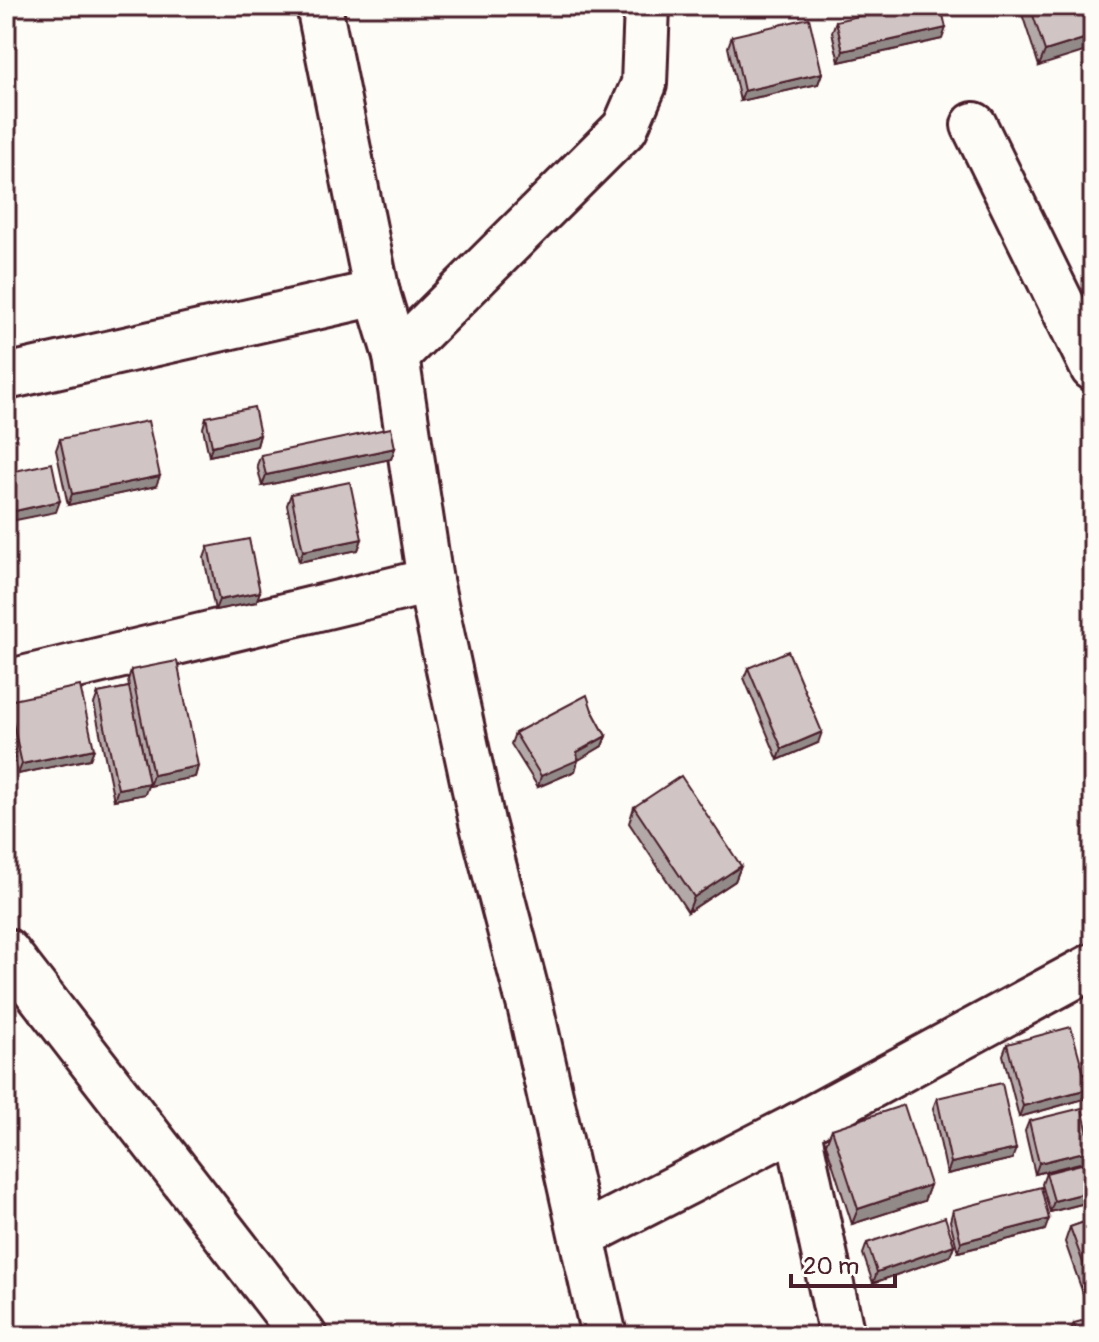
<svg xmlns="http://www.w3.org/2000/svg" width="1099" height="1342" font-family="Pangolin,sans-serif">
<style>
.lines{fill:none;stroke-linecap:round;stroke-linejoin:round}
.minor-casing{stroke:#4a1f2b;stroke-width:50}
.minor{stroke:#fdfcf7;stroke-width:44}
.wall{fill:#b3a9a9;stroke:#4a1f2b;stroke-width:2}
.shaded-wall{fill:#928a89;stroke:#4a1f2b;stroke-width:2}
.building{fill:#d0c5c4;stroke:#4a1f2b;stroke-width:2}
</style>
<rect width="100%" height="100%" fill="#fdfcf7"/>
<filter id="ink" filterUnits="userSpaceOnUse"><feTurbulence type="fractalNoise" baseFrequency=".0125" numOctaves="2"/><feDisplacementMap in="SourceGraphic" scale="16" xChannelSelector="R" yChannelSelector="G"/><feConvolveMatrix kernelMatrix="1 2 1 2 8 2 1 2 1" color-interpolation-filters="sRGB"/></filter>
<g filter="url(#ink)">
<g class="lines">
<!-- minor casing -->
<g class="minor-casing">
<g id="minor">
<path d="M 319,6 L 377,293 L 396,356 L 430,581 L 482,822 L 531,1010 L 604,1336"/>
<path d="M 974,125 L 1093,368"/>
<path d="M 396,356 L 625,128 L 644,84 L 647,6"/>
<path d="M 6,377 L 377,293"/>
<path d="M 6,683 L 430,581"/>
<path d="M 6,951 L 304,1336"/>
<path d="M 797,1126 L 842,1336"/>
<path d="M 582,1236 L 797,1126 L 1093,966"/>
</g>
</g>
<!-- minor -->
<use href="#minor" class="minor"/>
</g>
<!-- wall -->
<g class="wall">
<path d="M 1024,6 L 1093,6 L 1039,66 L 1022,14 Z"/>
<path d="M 836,21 L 942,39 L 839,62 L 832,32 Z"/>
<path d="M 732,36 L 822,73 L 818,84 L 740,101 L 728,47 Z"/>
<path d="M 206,417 L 260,435 L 257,446 L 209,456 L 203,428 Z"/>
<path d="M 60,439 L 156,486 L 68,505 L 56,450 Z"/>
<path d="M 395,448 L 391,459 L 262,486 L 257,465 L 261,455 Z"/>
<path d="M 291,494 L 362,539 L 358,550 L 299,562 L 287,505 Z"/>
<path d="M 208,547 L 256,602 L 215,610 L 204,558 Z"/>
<path d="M 748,668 L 818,743 L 778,760 L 744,678 Z"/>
<path d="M 131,670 L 198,766 L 195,777 L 149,786 L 139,734 L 145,794 L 114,800 L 94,704 L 98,693 L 129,687 L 128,680 Z"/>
<path d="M 8,701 L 94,749 L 90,759 L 18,774 L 6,718 L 6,708 Z"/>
<path d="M 592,710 L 606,736 L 602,746 L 578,760 L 575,771 L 538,787 L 511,744 L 515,733 Z"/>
<path d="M 634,807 L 741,866 L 735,881 L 688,912 L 629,823 Z"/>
<path d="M 1007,1044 L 1084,1099 L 1019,1117 L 1003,1055 Z"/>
<path d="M 937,1098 L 1012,1159 L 947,1174 L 933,1108 Z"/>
<path d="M 1029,1121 L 1088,1161 L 1035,1174 L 1025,1131 Z"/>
<path d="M 832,1129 L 930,1185 L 924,1201 L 852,1224 L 826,1144 Z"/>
<path d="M 1093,1161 L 1093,1201 L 1050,1212 L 1042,1184 L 1046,1173 Z"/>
<path d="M 953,1210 L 1045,1230 L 958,1252 L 950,1221 Z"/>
<path d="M 1093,1219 L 1093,1315 L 1091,1316 L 1065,1242 L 1070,1227 Z"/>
<path d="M 867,1243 L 954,1245 L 950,1256 L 873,1283 L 863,1254 Z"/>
<path d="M 1074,1323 L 1093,1336 L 1071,1336 L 1070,1333 Z"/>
</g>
<!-- shaded-wall -->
<g class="shaded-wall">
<path d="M 707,6 L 730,6 L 705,12 Z"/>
<path d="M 946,28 L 942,39 L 839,62 L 843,51 Z"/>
<path d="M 1093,36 L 1093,49 L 1039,66 L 1045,51 Z"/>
<path d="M 822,73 L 818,84 L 740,101 L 744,91 Z"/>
<path d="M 260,435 L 257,446 L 209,456 L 212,446 Z"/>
<path d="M 395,448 L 391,459 L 262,486 L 266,475 Z"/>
<path d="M 160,476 L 156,486 L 68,505 L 72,494 Z"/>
<path d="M 60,501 L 56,512 L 6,522 L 6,513 Z"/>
<path d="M 362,539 L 358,550 L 299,562 L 303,551 Z"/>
<path d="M 260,592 L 256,602 L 215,610 L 219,600 Z"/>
<path d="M 822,732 L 818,743 L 778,760 L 782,749 Z"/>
<path d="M 606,736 L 602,746 L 577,761 L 578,760 L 575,771 L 538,787 L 541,776 L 577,752 Z"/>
<path d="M 94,749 L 90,759 L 18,774 L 22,764 Z"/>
<path d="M 198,766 L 195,777 L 149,786 L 153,775 Z"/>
<path d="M 149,783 L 145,794 L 114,800 L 118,789 Z"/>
<path d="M 741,866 L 735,881 L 688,912 L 694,897 Z"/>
<path d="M 1088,1089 L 1084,1099 L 1019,1117 L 1023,1106 Z"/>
<path d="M 1016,1149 L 1012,1159 L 947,1174 L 951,1163 Z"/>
<path d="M 1092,1150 L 1088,1161 L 1035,1174 L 1039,1163 Z"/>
<path d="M 930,1185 L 924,1201 L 852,1224 L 858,1209 Z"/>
<path d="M 1093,1191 L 1093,1201 L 1050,1212 L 1054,1201 Z"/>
<path d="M 1049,1219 L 1045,1230 L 958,1252 L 961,1242 Z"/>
<path d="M 954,1245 L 950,1256 L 873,1283 L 877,1272 Z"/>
</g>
<!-- building -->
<g class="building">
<path d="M 903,6 L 941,6 L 946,28 L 843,51 L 836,21 Z"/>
<path d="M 1030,6 L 1093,6 L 1093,36 L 1045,51 Z"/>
<path d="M 809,18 L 822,73 L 744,91 L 732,36 Z"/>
<path d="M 254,407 L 260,435 L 212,446 L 206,417 Z"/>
<path d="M 148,421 L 160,476 L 72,494 L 60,439 Z"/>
<path d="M 391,428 L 395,448 L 266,475 L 261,455 Z"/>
<path d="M 52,463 L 60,501 L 6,513 L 6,473 Z"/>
<path d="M 350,482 L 362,539 L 303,551 L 291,494 Z"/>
<path d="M 249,539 L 260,592 L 219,600 L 208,547 Z"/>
<path d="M 788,651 L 822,732 L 782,749 L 748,668 Z"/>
<path d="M 177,661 L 198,766 L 153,775 L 131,670 Z"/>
<path d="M 80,686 L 94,749 L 22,764 L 8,701 Z"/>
<path d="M 129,687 L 149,783 L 118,789 L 98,693 Z"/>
<path d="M 587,695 L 592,710 L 606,736 L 577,752 L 578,760 L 541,776 L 515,733 Z"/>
<path d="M 681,776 L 741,866 L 694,897 L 634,807 Z"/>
<path d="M 1071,1027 L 1088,1089 L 1023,1106 L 1007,1044 Z"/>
<path d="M 1002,1083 L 1016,1149 L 951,1163 L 937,1098 Z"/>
<path d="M 904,1105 L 930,1185 L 858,1209 L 832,1129 Z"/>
<path d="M 1082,1108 L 1092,1150 L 1039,1163 L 1029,1121 Z"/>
<path d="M 1093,1161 L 1093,1191 L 1054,1201 L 1046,1173 Z"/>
<path d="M 1041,1187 L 1049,1219 L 961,1242 L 953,1210 Z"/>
<path d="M 945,1217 L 954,1245 L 877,1272 L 867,1243 Z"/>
<path d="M 1093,1219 L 1093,1290 L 1070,1227 Z"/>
<path d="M 1093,1318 L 1093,1336 L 1078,1336 L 1074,1323 Z"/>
</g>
</g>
<!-- margin -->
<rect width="1099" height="1342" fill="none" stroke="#fdfcf7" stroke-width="32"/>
<rect x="16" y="16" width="1067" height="1310" fill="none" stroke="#4a1f2b" stroke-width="3" filter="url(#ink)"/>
<!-- scale -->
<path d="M791 1274v12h104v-12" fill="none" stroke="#4a1f2b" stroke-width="4"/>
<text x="803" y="1274" font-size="24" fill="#4a1f2b" stroke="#fdfcf7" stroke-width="6" paint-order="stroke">20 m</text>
</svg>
